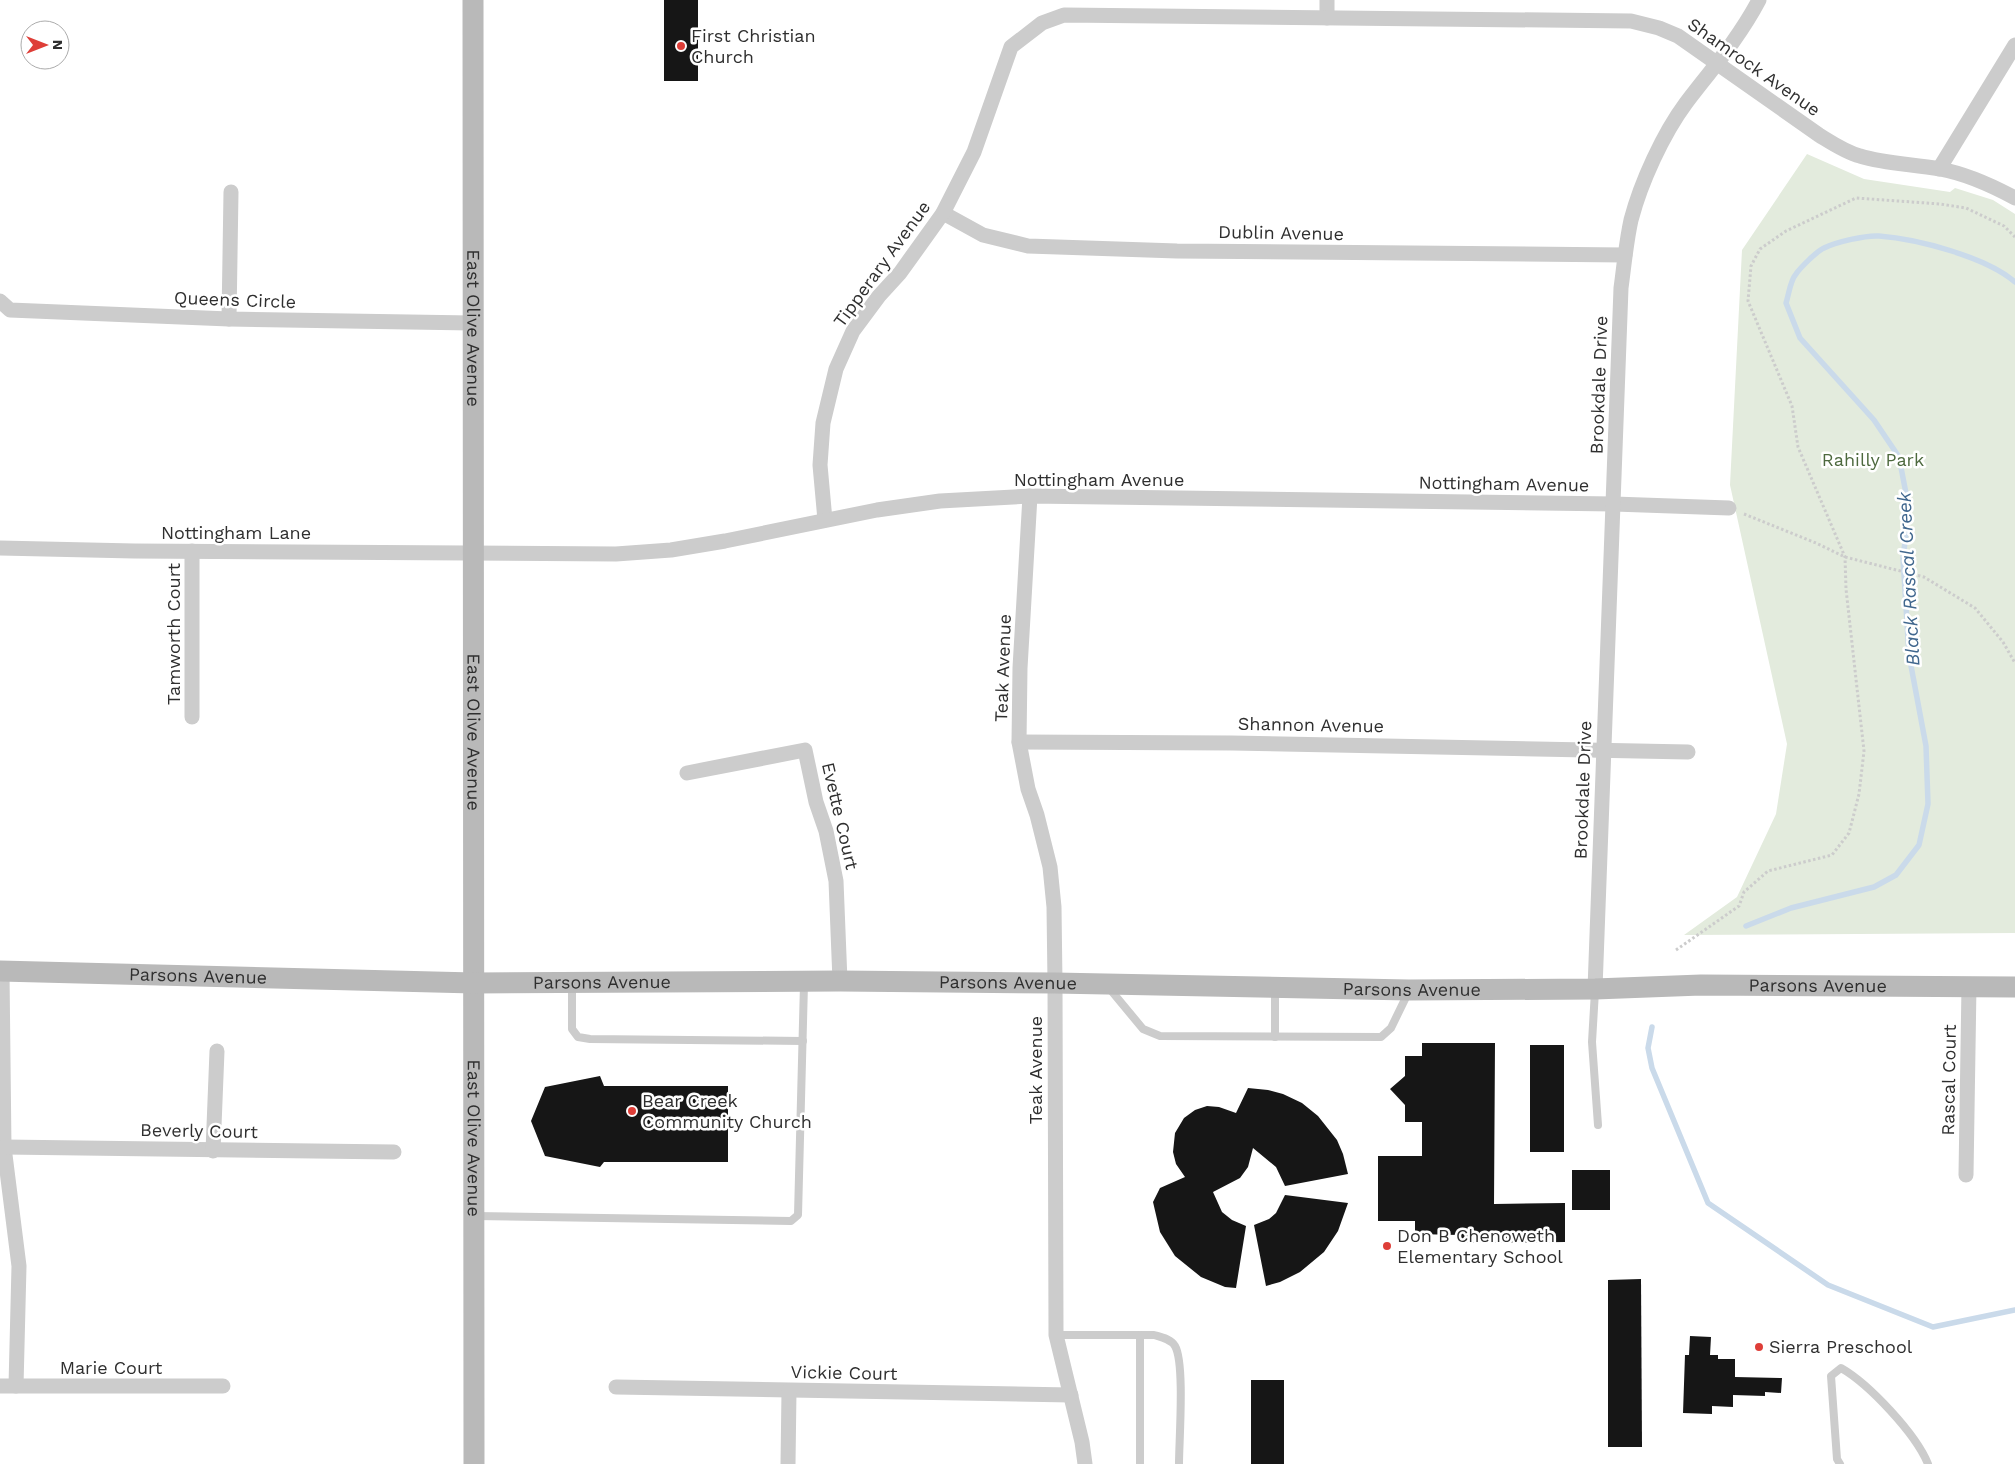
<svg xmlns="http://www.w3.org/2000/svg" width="2015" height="1464" font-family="'Work Sans',sans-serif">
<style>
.green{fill:#e3ebdd}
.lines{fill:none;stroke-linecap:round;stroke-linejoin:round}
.stream{stroke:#cadaea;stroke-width:5.5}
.building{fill:#161616}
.path{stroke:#ccc;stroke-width:3;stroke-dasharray:2.5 2.5;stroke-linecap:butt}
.lane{stroke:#ccc;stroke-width:8}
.street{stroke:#ccc;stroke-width:15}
.secondary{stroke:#b9b9b9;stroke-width:21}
.poi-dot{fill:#de3e38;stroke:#fff;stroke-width:2}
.labels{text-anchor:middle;stroke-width:5;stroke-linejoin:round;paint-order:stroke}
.poi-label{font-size:18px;fill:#2f2f2f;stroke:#fff;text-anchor:start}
.street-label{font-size:18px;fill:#2f2f2f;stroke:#fff}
.park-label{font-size:18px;fill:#4d693e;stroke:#fff}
.water-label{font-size:19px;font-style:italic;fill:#40678e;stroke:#fff}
</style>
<rect width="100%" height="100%" fill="#fff"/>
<!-- green -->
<path class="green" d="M 1807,154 L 1864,179 L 1950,192 L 1955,188 L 1993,200 L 2015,214 L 2015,933 L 1684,935 L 1737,897 L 1776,814 L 1787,744 L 1730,485 L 1742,250 Z"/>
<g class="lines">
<!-- stream -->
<g class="stream">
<path d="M 1746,926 L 1791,908 L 1874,887 L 1896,875 L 1919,845 L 1928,804 L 1926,746 L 1909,655 L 1903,558 L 1909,509 L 1899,457 L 1874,420 L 1800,338 L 1786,303 C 1789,294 1790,281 1796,274 C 1800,268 1817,251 1824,248 C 1836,242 1866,235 1879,236 C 1918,239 1986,257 2015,282"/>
<path d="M 1652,1027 L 1648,1048 L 1652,1068 L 1708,1203 L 1828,1285 L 1933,1327 L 2015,1310"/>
</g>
</g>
<!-- building -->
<g class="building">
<rect x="664" y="0" width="34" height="81"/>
<path d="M 1422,1043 L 1495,1043 L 1494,1204 L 1565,1203 L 1565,1242 L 1459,1243 L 1459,1235 L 1415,1234 L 1415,1221 L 1378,1221 L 1378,1156 L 1422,1156 L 1422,1122 L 1405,1122 L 1405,1105 L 1390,1089 L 1405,1076 L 1405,1056 L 1422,1056 Z"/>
<rect x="1530" y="1045" width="34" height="107"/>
<path d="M 600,1076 L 604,1086 L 728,1086 L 728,1162 L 604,1162 L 600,1167 L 545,1156 L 531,1121 L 545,1087 Z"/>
<path d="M 1248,1088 L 1268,1090 L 1283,1094 L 1302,1103 L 1318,1116 L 1337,1140 L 1343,1154 L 1348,1174 L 1285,1186 L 1276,1167 L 1253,1148 L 1248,1167 L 1240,1178 L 1213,1192 L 1222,1212 L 1232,1220 L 1246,1226 L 1236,1288 L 1225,1287 L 1201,1277 L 1175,1256 L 1160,1232 L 1153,1202 L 1160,1188 L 1185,1177 L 1176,1164 L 1173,1152 L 1175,1133 L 1184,1118 L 1195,1110 L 1207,1106 L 1219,1107 L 1236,1113 Z"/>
<rect x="1572" y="1170" width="38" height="40"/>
<path d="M 1285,1195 L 1348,1203 L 1338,1231 L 1324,1252 L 1300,1272 L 1280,1282 L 1266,1286 L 1254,1225 L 1269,1219 L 1276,1213 Z"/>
<path d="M 1641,1279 L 1642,1447 L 1608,1447 L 1608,1280 Z"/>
<path d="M 1690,1336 L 1711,1337 L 1710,1355 L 1718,1355 L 1718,1359 L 1735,1359 L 1735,1377 L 1782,1378 L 1781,1393 L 1765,1392 L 1765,1396 L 1733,1395 L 1733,1407 L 1712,1406 L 1712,1414 L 1683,1413 L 1685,1355 L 1689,1355 Z"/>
<rect x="1251" y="1380" width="33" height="84"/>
</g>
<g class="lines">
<!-- path -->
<g class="path">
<path d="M 1744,514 L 1816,543 L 1845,557 L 1924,577 L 1975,608 L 2003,642 L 2015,663"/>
<path d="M 1676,950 L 1739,906 L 1744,892 L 1768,871 L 1832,855 L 1849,833 L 1859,794 L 1864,751 L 1846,589 L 1845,557 L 1798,447 L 1792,406 L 1748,301 L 1751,266 L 1760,249 L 1786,231 L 1856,198 L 1940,204 L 1966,208 L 2004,226 L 2015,237"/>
</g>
<!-- lane -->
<g class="lane">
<path d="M 572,985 L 572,1029 L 578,1037 L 590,1039 L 803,1041"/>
<path d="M 1109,988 L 1143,1029 L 1160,1036 L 1381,1037 L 1391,1028 L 1408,993"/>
<path d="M 1275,989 L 1275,1037"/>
<path d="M 1595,991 L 1592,1042 L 1598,1125"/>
<path d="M 475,1216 L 791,1221 L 798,1215 L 804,984"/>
<path d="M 1056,1335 L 1154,1335 C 1161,1337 1171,1339 1175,1346 C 1185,1363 1179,1441 1179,1464"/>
<path d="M 1140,1335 L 1140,1464"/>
<path d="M 1840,1464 L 1837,1459 L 1831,1376 L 1841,1368 C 1869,1384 1916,1434 1928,1464"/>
</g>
<!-- street -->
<g class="street">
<path d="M 1327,18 L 1327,0"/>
<path d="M 1939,169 L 2015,45"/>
<path d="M 943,213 L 983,235 L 1028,246 L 1177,251 L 1625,255"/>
<path d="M 0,301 L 10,310 L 229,319 L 472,323"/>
<path d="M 229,319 L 231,192"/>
<path d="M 1030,496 L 1020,668 L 1019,742 L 1028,789 L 1037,815 L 1050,867 L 1054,907 L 1055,983 L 1056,1335 L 1082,1442 L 1085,1464"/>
<path d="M 825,520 L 820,465 L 823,423 L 836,369 L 853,331 L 879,296 L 900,273 L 943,213 L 974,152 L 1011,47 L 1042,23 L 1064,15 L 1631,21 L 1659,28 L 1678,36 L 1819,135 C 1832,143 1845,152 1860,156 C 1886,164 1913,164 1940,169 C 1967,174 1991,185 2015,198"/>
<path d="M 0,548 L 134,551 L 616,554 L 671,550 L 725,541 L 877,510 L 940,501 L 1030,496 L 1614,504 L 1729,508"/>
<path d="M 192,551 L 192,717"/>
<path d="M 1019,742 L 1232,743 L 1688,752"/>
<path d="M 687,773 L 805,750 L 816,802 L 826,831 L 836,881 L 840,981"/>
<path d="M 2,972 L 4,1147 L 19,1266 L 16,1386"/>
<path d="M 1595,989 L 1621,288 C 1624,266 1626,243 1631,220 C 1641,182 1663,134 1686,103 C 1712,69 1739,38 1759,0"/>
<path d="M 4,1147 L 394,1152"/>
<path d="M 213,1151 L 217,1051"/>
<path d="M 1966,1175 L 1969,986"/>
<path d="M 0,1386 L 223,1386"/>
<path d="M 616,1387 L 1071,1395"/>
<path d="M 788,1464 L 789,1391"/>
</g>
<!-- secondary -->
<g class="secondary">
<path id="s1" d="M 473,0 L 474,1464"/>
<path id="s2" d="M 0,971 L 474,983 L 840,981 L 1055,983 L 1409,990 L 1595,989 L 1701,985 L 2015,987"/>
</g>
</g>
<!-- markers -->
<g class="poi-dot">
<circle cx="681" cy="46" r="5"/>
<circle cx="632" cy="1111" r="5"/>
<circle cx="1387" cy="1246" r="5"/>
<circle cx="1759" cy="1347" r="5"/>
</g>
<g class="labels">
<!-- poi labels -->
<g class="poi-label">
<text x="691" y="42">First Christian<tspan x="691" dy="21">Church</tspan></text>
<text x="642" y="1107">Bear Creek<tspan x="642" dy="21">Community Church</tspan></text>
<text x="1397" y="1242">Don B Chenoweth<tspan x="1397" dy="21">Elementary School</tspan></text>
<text x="1769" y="1353">Sierra Preschool</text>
</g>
<!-- street labels -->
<g class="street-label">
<text transform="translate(1754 67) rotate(35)" y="6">Shamrock Avenue</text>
<text transform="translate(1281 233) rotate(1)" y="6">Dublin Avenue</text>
<text transform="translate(882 264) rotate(-54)" y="6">Tipperary Avenue</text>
<text transform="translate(235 300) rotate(2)" y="6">Queens Circle</text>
<text dy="6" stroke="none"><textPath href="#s1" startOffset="328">East Olive Avenue</textPath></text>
<text transform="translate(1599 385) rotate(-88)" y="6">Brookdale Drive</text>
<text x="1099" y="486">Nottingham Avenue</text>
<text transform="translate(1504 484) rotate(1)" y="6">Nottingham Avenue</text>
<text x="236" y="539">Nottingham Lane</text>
<text transform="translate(174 634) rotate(-90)" y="6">Tamworth Court</text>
<text transform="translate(1003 668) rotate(-88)" y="6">Teak Avenue</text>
<text transform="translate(1311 725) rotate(1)" y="6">Shannon Avenue</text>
<text dy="6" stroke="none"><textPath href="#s1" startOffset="732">East Olive Avenue</textPath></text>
<text transform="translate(1583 790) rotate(-88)" y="6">Brookdale Drive</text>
<text transform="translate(840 816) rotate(77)" y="6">Evette Court</text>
<text dy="6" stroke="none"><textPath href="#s2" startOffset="198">Parsons Avenue</textPath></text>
<text dy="6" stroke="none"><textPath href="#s2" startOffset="602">Parsons Avenue</textPath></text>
<text dy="6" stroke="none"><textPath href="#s2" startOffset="1008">Parsons Avenue</textPath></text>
<text dy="6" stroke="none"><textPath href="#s2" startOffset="1818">Parsons Avenue</textPath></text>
<text dy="6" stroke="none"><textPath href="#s2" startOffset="1412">Parsons Avenue</textPath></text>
<text transform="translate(1036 1070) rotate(-90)" y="6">Teak Avenue</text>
<text transform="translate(1949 1080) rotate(-89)" y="6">Rascal Court</text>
<text transform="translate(199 1131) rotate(1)" y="6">Beverly Court</text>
<text dy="6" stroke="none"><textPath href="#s1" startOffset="1138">East Olive Avenue</textPath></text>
<text x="111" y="1374">Marie Court</text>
<text transform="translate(844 1373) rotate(1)" y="6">Vickie Court</text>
</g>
<!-- park labels -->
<g class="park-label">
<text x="1873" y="466">Rahilly Park</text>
</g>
<!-- water labels -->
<g class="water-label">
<text transform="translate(1908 579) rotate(-93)" y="7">Black Rascal Creek</text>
</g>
</g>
<!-- north arrow -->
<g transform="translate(45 45) rotate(90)"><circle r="24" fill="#ffffff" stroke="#acacac"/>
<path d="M0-4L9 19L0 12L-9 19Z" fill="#de3e38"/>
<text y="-8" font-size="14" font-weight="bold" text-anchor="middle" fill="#2f2f2f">N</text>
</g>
</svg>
